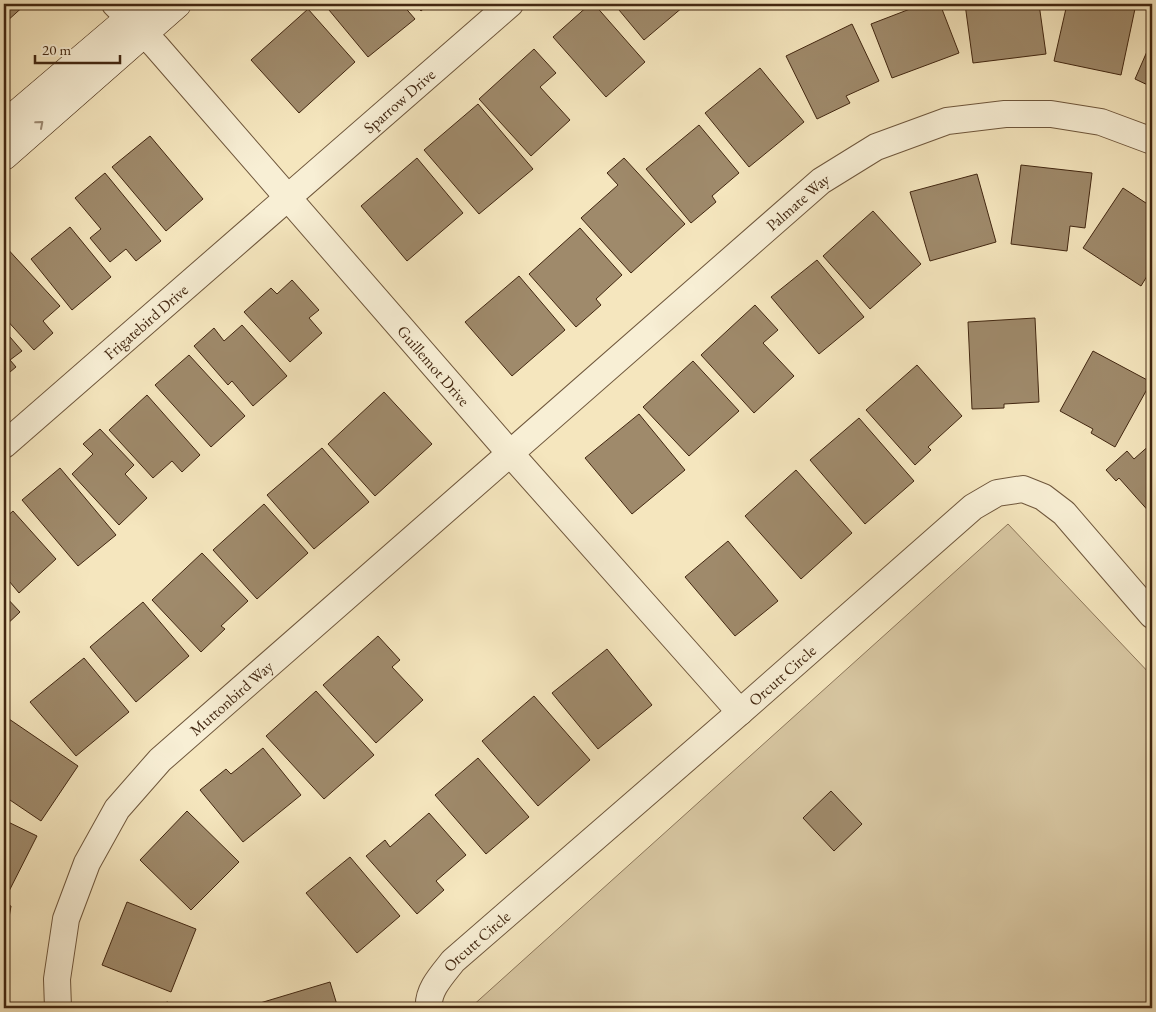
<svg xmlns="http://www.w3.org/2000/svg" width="1156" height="1012" font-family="'EB Garamond',serif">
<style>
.green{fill:#d7c6a1;stroke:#8c7659}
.building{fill:#9f8a6b;stroke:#422711}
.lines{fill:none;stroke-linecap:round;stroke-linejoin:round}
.minor-casing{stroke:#6f573c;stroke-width:28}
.secondary-casing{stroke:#422711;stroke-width:29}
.minor{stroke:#f8efd5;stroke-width:26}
.secondary{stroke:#f8efd5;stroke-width:28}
.oneway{stroke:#9d8b73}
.labels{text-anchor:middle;stroke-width:4.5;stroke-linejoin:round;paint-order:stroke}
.street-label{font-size:16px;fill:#422711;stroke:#f8efd5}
</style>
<rect width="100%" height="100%" fill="#f5e6be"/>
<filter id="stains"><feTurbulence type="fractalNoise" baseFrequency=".004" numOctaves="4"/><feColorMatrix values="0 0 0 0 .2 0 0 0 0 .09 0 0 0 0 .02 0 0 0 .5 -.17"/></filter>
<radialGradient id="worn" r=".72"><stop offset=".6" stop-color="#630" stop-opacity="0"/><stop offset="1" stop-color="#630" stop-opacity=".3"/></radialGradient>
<!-- green -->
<path class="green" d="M 1008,524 L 1152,676 L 1152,1008 L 470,1008 Z"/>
<!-- building -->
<g class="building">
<path d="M 4,4 L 26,4 L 6,22 L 4,19 Z"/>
<path d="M 324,4 L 402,4 L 415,19 L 368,57 Z"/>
<path d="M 415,4 L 429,4 L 421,11 Z"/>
<path d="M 590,4 L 594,4 L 645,62 L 606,97 L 553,37 Z"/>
<path d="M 614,4 L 680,4 L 683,7 L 644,40 Z"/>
<path d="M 923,4 L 940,4 L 959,53 L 892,78 L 871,24 Z"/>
<path d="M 965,4 L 1039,4 L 1046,54 L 973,63 Z"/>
<path d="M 1067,4 L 1136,4 L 1121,75 L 1054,61 Z"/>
<path d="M 308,9 L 355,62 L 299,113 L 251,60 Z"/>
<path d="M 852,24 L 879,81 L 846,96 L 850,103 L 817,119 L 786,56 Z"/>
<path d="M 1152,40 L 1152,87 L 1135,79 Z"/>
<path d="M 534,49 L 556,73 L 540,87 L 570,120 L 531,156 L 479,99 Z"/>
<path d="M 760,68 L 804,122 L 749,167 L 705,113 Z"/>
<path d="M 478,104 L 533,169 L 479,214 L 424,150 Z"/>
<path d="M 699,125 L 739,173 L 712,196 L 716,202 L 691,223 L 646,169 Z"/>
<path d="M 150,136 L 203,199 L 166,231 L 112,167 Z"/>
<path d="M 417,158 L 463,213 L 407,261 L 361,206 Z"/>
<path d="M 624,158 L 685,224 L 631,273 L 581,218 L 618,185 L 607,173 Z"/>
<path d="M 1021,165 L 1092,173 L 1085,228 L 1070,226 L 1067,251 L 1011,244 Z"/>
<path d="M 105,173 L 161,241 L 136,261 L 126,249 L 110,262 L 90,238 L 101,229 L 75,198 Z"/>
<path d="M 977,174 L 996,242 L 930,261 L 910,192 Z"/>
<path d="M 1123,188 L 1152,207 L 1152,268 L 1141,286 L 1083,248 Z"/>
<path d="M 873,211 L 921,264 L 870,309 L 823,256 Z"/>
<path d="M 70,227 L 111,277 L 72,310 L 31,259 Z"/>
<path d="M 580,228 L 622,275 L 596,299 L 601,305 L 576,327 L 529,274 Z"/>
<path d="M 4,245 L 60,306 L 43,321 L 53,333 L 34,350 L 4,317 L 4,307 L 6,305 L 4,302 Z"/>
<path d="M 817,260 L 864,317 L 819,354 L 771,297 Z"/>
<path d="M 519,276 L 565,330 L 512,376 L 465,322 Z"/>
<path d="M 292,280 L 319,310 L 309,318 L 322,333 L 290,362 L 244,312 L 271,288 L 277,294 Z"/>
<path d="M 755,305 L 778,330 L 763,343 L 794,376 L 754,413 L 701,355 Z"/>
<path d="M 1035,318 L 1039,402 L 1004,404 L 1004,408 L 972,409 L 968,322 Z"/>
<path d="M 242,325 L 287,376 L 253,406 L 232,381 L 228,385 L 194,346 L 214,328 L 224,341 Z"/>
<path d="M 4,330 L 22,351 L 10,360 L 16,367 L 4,377 Z"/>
<path d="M 1093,351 L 1151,382 L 1115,447 L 1091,433 L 1093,429 L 1060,411 Z"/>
<path d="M 189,355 L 245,416 L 211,447 L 155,385 Z"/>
<path d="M 693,361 L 739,411 L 689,456 L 643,407 Z"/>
<path d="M 917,365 L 962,416 L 928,447 L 931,450 L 915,465 L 866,410 Z"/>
<path d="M 384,392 L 432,444 L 375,496 L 328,444 Z"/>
<path d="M 147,395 L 200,455 L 182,472 L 172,461 L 153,478 L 109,430 Z"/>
<path d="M 639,414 L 685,470 L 632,514 L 585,458 Z"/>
<path d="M 859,418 L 914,481 L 865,524 L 810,460 Z"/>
<path d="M 100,429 L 134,465 L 125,474 L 147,498 L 119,525 L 72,474 L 93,454 L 83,444 Z"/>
<path d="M 1152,443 L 1152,515 L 1119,478 L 1116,481 L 1106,470 L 1127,451 L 1134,459 Z"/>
<path d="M 322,448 L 369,502 L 314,549 L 267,495 Z"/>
<path d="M 60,468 L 116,535 L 78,566 L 22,500 Z"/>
<path d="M 796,470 L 852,533 L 801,579 L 745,516 Z"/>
<path d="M 264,504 L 308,553 L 257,599 L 213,550 Z"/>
<path d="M 13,511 L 56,559 L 19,593 L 4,575 L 4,519 Z"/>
<path d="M 728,541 L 778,601 L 735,636 L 685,577 Z"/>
<path d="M 202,553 L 248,601 L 221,626 L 225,629 L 201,652 L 152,600 Z"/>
<path d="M 4,595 L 20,612 L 4,627 Z"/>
<path d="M 143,602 L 189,656 L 136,702 L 90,647 Z"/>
<path d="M 378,636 L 400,660 L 392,667 L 423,700 L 376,743 L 323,685 Z"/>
<path d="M 607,649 L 652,705 L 598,749 L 552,693 Z"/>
<path d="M 84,658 L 129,712 L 76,756 L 30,702 Z"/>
<path d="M 316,691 L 374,755 L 324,799 L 266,736 Z"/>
<path d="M 534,696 L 590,760 L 538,806 L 482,741 Z"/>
<path d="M 9,719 L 78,766 L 41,821 L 4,796 L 4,727 Z"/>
<path d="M 263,748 L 301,795 L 243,842 L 200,790 L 226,769 L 231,774 Z"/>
<path d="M 478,758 L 529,817 L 486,854 L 435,795 Z"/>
<path d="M 831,791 L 862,824 L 834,851 L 803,818 Z"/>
<path d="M 187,811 L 239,862 L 191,910 L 140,860 Z"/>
<path d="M 429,813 L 466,855 L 436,881 L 444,890 L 417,914 L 366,856 L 385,840 L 390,847 Z"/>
<path d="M 4,820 L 37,836 L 5,899 L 4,898 Z"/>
<path d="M 350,857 L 400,916 L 357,953 L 306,893 Z"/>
<path d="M 127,902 L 196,929 L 171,992 L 102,965 Z"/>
<path d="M 4,904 L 11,906 L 4,947 Z"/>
<path d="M 330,982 L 338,1008 L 261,1008 L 260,1003 Z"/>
<path d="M 168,1002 L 169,1008 L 140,1008 Z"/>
</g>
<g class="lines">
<!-- minor casing -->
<g class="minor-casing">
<g id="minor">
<path id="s1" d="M 115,4 L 156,46 L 509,452 L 740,712"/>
<path id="s2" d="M 4,445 L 510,4"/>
<path id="s3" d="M 58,1008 L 57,979 L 66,919 L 87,863 L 117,809 L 160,760 L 821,181 L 876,147 L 947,121 L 1005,114 L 1051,114 L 1101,122 L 1152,141"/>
<path id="s4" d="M 429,1008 C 427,990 443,974 453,961 L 740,712 L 973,507 L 997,493 L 1023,489 L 1043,497 L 1064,513 L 1152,615"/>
</g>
</g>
<!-- secondary casing -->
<g class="secondary-casing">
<g id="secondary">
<path d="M 4,125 L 146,4"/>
<path d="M 4,156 L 177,4"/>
</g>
</g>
<!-- minor -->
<use href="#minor" class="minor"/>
<!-- secondary -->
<use href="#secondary" class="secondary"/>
</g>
<!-- one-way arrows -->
<defs><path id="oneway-chevron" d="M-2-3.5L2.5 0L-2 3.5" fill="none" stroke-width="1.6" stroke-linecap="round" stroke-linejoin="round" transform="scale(1.25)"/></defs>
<use class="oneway" href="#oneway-chevron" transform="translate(40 124) rotate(-41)"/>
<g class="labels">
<!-- street labels -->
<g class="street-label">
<text dy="6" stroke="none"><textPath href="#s2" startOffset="524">Sparrow Drive</textPath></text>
<text dy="6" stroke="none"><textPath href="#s3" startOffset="1124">Palmate Way</textPath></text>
<text dy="6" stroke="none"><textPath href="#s2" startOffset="188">Frigatebird Drive</textPath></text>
<text dy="6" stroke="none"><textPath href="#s1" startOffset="482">Guillemot Drive</textPath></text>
<text dy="6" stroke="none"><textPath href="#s4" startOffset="490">Orcutt Circle</textPath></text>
<text dy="6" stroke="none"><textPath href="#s3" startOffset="371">Muttonbird Way</textPath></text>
<text dy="6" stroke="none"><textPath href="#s4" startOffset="85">Orcutt Circle</textPath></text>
</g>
</g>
<!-- margin -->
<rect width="1156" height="1012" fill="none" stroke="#f5e6be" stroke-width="20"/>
<rect x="5" y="5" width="1146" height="1002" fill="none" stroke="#422711" stroke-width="2.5"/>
<rect x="10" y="10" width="1136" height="992" fill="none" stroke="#422711"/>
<!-- scale -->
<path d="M35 55v8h85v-8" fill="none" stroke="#422711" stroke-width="2.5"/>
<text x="42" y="55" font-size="15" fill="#422711" stroke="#f8efd5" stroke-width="4" paint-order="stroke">20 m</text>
<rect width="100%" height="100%" filter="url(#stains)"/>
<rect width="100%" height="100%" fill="url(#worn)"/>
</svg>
